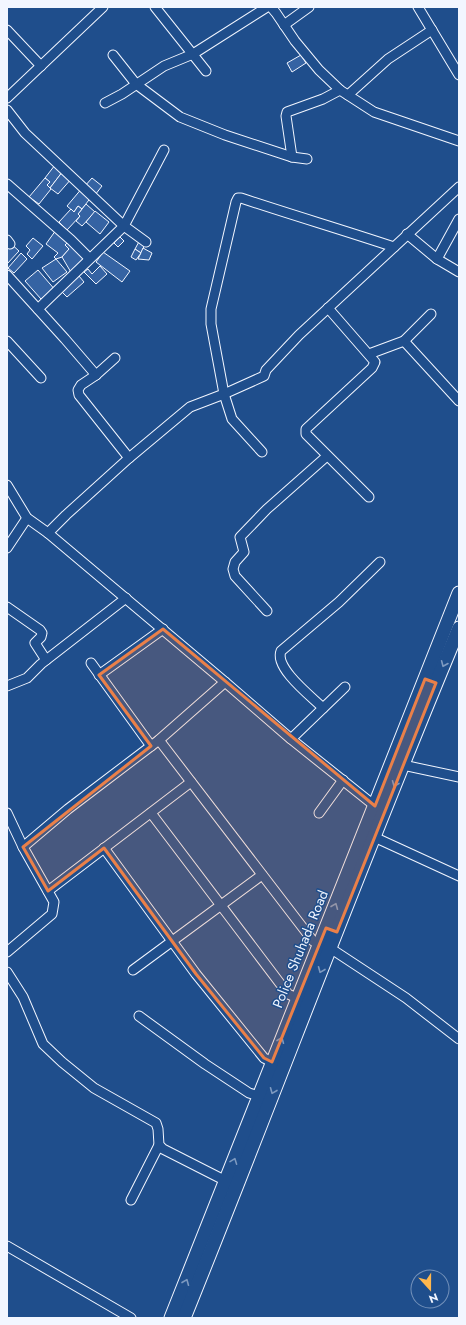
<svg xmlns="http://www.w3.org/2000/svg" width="466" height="1325" font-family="Jost,sans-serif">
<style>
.building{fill:#3563a3;stroke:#f2f6ff}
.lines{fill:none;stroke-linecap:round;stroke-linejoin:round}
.street-casing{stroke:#f2f6ff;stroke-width:11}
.secondary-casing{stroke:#f2f6ff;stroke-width:15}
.street{stroke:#1f4e8c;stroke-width:9}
.secondary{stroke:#1f4e8c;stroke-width:13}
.oneway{stroke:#7e9ac0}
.marked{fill:#ea8049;fill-opacity:0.2;stroke:#ea8049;stroke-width:3;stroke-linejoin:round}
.labels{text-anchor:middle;stroke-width:3;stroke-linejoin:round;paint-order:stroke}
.street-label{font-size:14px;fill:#f2f6ff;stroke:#1f4e8c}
</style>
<rect width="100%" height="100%" fill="#1f4e8c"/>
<!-- building -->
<g class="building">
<path d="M 301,55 L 306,63 L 292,72 L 287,63 Z"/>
<path d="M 55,165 L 63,171 L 50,188 L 47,185 L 50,182 L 45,178 Z"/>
<path d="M 63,171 L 72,178 L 58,194 L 50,188 Z"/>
<path d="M 45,178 L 50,182 L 47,185 L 51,189 L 39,204 L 29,197 Z"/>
<path d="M 92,178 L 102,186 L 95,195 L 84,187 Z"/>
<path d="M 83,187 L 92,196 L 82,209 L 78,206 L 74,212 L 67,206 Z"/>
<path d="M 86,204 L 95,212 L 82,226 L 76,221 L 80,216 L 78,214 Z"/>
<path d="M 78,206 L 82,209 L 78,214 L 80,216 L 67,230 L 59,222 L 71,209 L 74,212 Z"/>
<path d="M 95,211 L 109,222 L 100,234 L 86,222 Z"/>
<path d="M 56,230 L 68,242 L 65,245 L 69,249 L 62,257 L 56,259 L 54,257 L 58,253 L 46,244 Z"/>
<path d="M 120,237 L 124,241 L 118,247 L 114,243 Z"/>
<path d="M 33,238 L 43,246 L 32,259 L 27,254 L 30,250 L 26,246 Z"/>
<path d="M 141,238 L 146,242 L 141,253 L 135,249 Z"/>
<path d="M 9,242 L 19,251 L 7,264 L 7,245 Z"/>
<path d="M 68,242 L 86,259 L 72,274 L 62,257 L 69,249 L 65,245 Z"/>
<path d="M 143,248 L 152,253 L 149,260 L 138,259 Z"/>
<path d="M 135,249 L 141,253 L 136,260 L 131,257 Z"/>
<path d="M 103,252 L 130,271 L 122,282 L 96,262 Z"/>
<path d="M 21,253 L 27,259 L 14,273 L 8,268 Z"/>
<path d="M 56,259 L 67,272 L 53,282 L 42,268 Z"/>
<path d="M 100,266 L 107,274 L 96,284 L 84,272 L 88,269 L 92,274 Z"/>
<path d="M 38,270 L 56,291 L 49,293 L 41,299 L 25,281 Z"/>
<path d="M 79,276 L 84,282 L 67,297 L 62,292 Z"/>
</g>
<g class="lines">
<!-- street casing -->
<g class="street-casing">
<g id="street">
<path d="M 155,7 L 206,71"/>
<path d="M 271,7 L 276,13 L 295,41 L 319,70 L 340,90 L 374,112 L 459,141"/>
<path d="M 418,7 L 459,75"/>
<path d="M 284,25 L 309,7"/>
<path d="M 7,30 L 41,66"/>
<path d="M 113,55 L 136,84 L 180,117 L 225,135 L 292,157 L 307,159"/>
<path d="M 348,95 L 388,59 L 432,30"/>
<path d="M 7,98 L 103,7"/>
<path d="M 105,103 L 122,94 L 164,66 L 193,54 L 267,7"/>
<path d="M 7,110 L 25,133 L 124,226 L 146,242"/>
<path d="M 292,157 L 286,116 L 287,112 L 323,99 L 340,90"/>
<path d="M 7,184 L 71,240 L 89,258"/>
<path d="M 407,234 L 437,259 L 459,272"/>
<path d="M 7,240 L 10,244"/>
<path d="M 437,259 L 459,219"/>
<path d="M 7,275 L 65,339 L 96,375"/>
<path d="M 328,308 L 375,362 L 372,368 L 306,429 L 306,434 L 369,497"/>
<path d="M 38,309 L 124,226 L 164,150"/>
<path d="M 7,341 L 41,378"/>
<path d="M 404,341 L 459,401"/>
<path d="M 369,354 L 404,341 L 431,314"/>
<path d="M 115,358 L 96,375 L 81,385 L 78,390 L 79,395 L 129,458"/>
<path d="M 262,452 L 232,419 L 224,394 L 211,324 L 211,309 L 236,202 L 238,198 L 241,198 C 292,215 343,230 394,247"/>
<path d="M 7,485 L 27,518 L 48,533 L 225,682 L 291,739 L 375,806"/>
<path d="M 48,533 L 66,515 L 129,458 L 190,407 L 224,394 L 264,376 L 266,370 L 299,335 L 459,187"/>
<path d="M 7,548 L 27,518"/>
<path d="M 7,607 L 40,630 L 42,633 L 41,637 L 35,643 L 46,660"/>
<path d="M 267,611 L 235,576 L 233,569 L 235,562 L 244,552 L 240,537 L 267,509 L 327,456"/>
<path d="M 91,663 L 151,746"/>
<path d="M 99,675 L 163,629"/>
<path d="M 7,686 L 27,678 L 41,664 L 126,598"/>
<path d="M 323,708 C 312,697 274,668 281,651 L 339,602 L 380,562"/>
<path d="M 291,739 L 345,687"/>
<path d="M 159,740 L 313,941 L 320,944"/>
<path d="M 403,765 L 459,777"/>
<path d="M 7,813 L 23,847 L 54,902 L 52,914 L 7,952"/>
<path d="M 151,813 L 288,994 L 297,998"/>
<path d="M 319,813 L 343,780"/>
<path d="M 374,837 L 459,876"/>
<path d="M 23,847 L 68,809 L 159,740 L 225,682"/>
<path d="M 104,848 L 196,974 L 264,1058 L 272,1062"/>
<path d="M 48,891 L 191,782"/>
<path d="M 330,948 L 406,998 L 459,1039"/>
<path d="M 133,970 L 262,875"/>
<path d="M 7,972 L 23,997 L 43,1044 L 62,1062 L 94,1088 L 156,1123 L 158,1129 L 159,1145 L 163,1149 L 226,1181"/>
<path d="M 139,1016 L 205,1064 L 249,1093 L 259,1096"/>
<path d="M 131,1200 L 159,1145"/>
<path d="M 7,1246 L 131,1318"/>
</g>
</g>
<!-- secondary casing -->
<g class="secondary-casing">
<g id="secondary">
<path d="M 171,1318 L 459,593"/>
<path d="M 184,1318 C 277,1088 363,856 459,628"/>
</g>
</g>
<!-- street -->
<use href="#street" class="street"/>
<!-- secondary -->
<use href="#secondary" class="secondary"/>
</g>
<!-- one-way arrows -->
<defs><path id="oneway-chevron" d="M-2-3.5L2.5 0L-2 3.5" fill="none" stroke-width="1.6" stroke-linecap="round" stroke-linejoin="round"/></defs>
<g class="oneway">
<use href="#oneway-chevron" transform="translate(444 664) rotate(113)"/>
<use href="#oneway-chevron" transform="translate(395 784) rotate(112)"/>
<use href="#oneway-chevron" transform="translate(335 906) rotate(-68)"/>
<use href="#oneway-chevron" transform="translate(321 970) rotate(112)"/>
<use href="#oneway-chevron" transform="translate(281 1040) rotate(-68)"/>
<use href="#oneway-chevron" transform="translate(273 1091) rotate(112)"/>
<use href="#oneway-chevron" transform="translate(234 1161) rotate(-69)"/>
<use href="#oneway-chevron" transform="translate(186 1282) rotate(-68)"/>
</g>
<!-- marked area -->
<path class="marked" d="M 163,629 L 375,806 L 425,679 L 436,683 L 337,932 L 326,928 L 272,1062 L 264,1058 L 196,974 L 104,848 L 48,891 L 23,847 L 151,746 L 99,675 Z"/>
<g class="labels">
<!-- street labels -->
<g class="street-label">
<text transform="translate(300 949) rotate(-68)" y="5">Police Shuhada Road</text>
</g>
</g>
<!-- border -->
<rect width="466" height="1325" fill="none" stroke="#f2f6ff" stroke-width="16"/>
<!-- north arrow -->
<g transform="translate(430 1289) rotate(159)"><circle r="19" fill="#1f4e8c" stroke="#7391ba"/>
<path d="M0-3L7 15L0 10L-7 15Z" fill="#ffb74d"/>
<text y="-6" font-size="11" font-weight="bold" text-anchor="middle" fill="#f2f6ff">N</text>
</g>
</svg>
